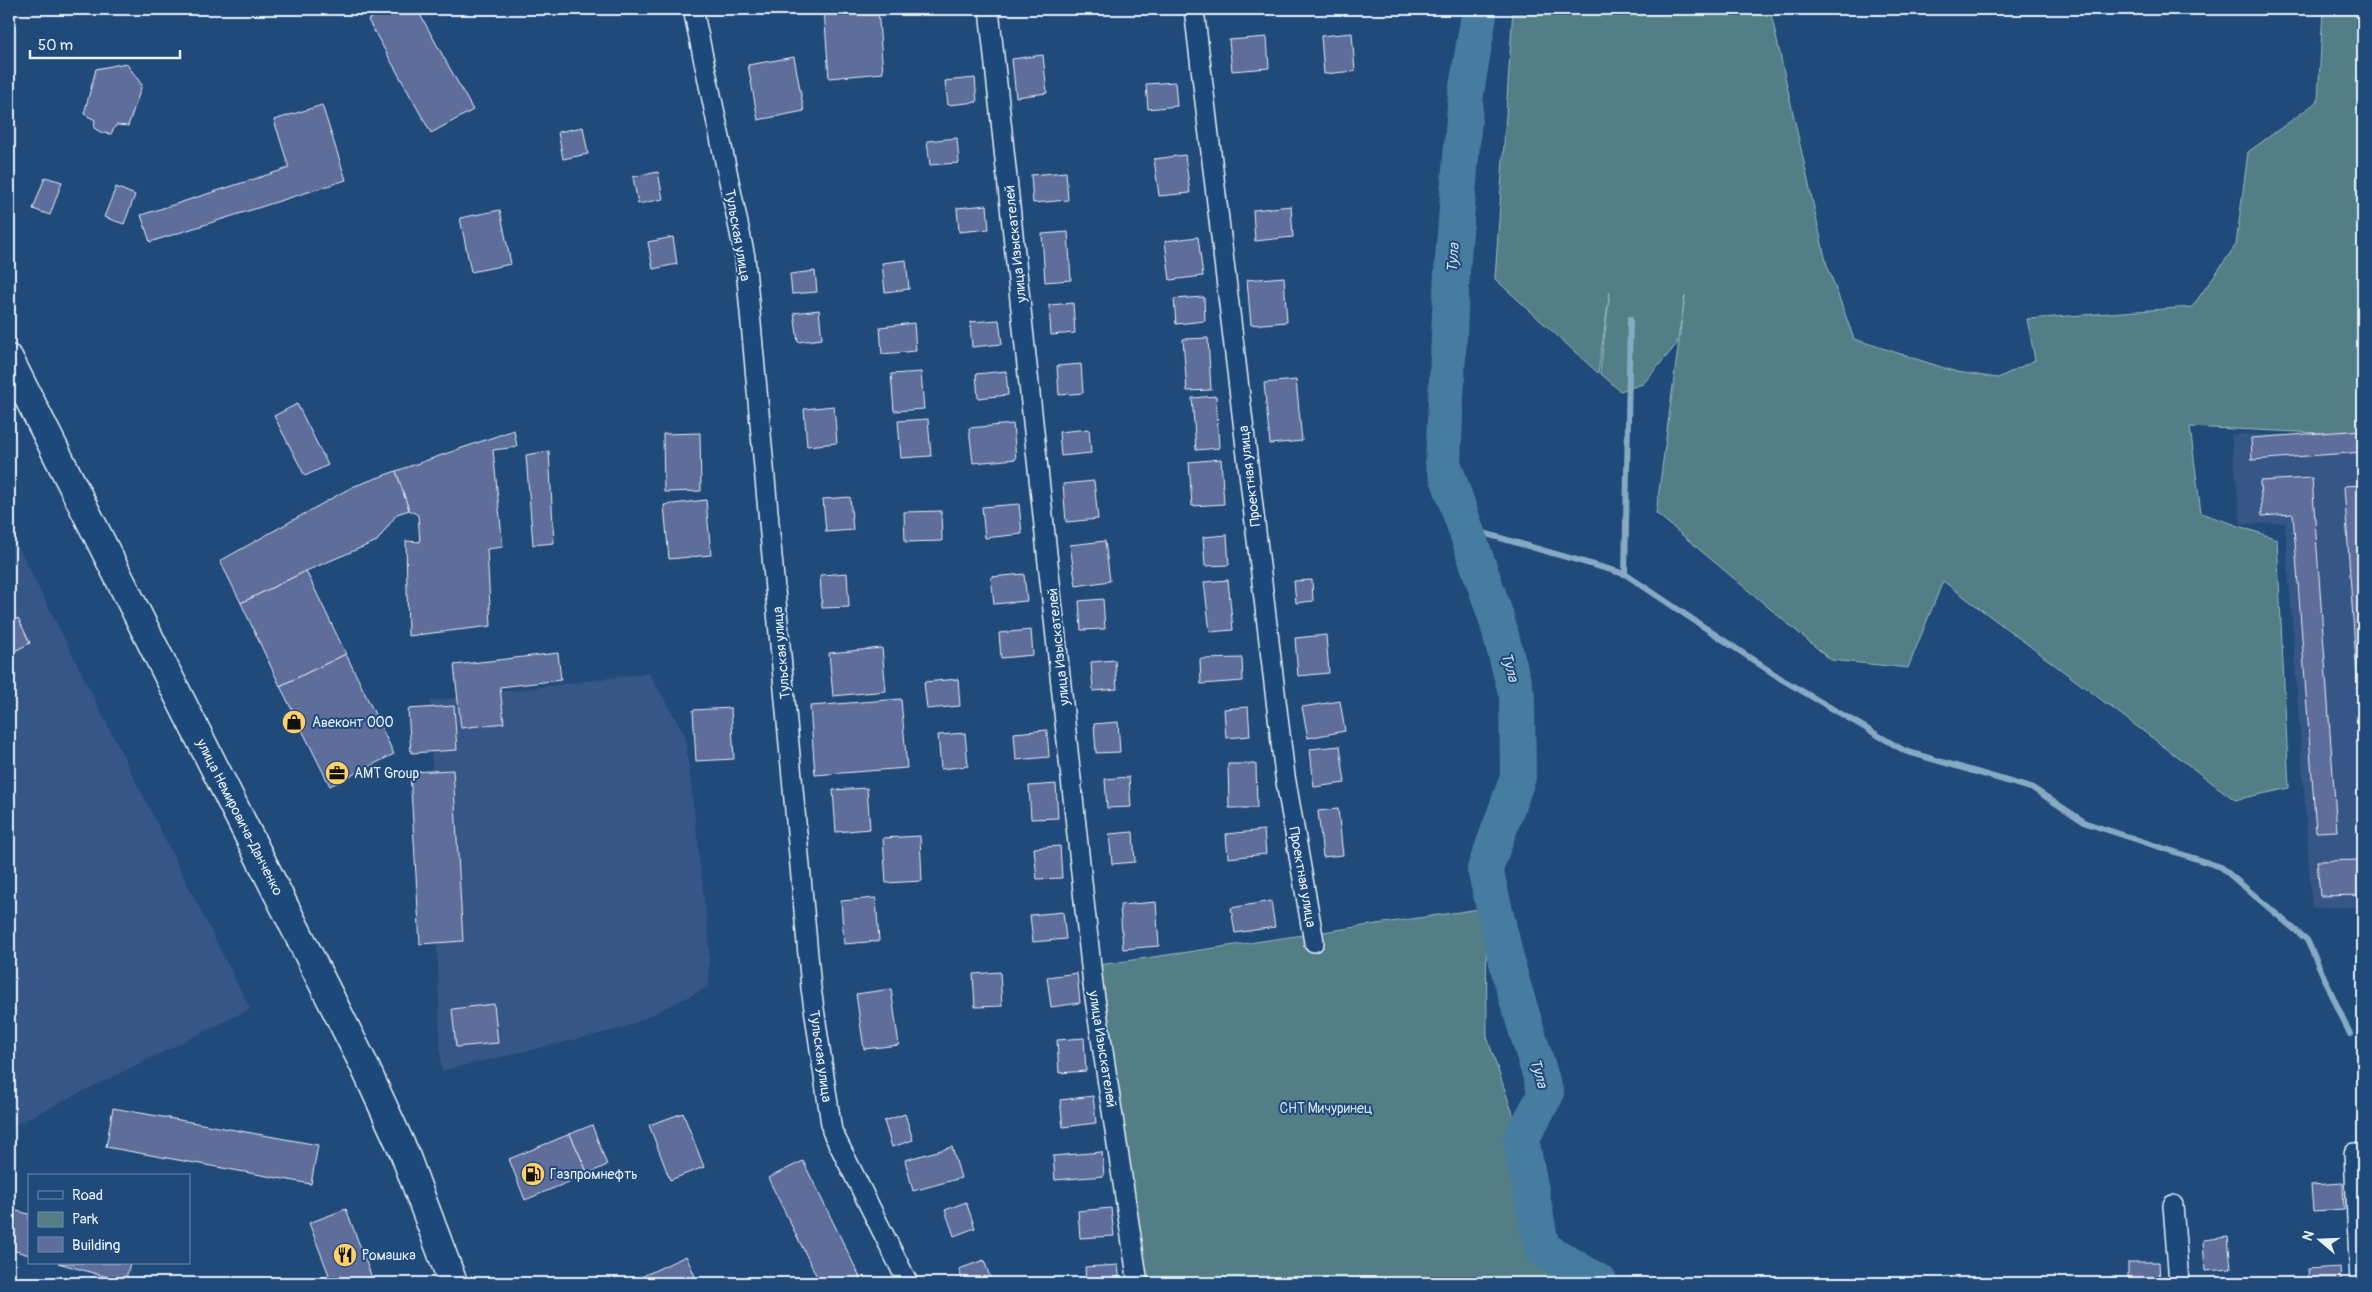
<svg xmlns="http://www.w3.org/2000/svg" width="2372" height="1292" font-family="Pangolin,sans-serif">
<style>
.built{fill:#365786}
.green{fill:#537e86;stroke:#9eb8bf}
.lines{fill:none;stroke-linecap:round;stroke-linejoin:round}
.stream{stroke:#86aac3;stroke-width:6}
.river{stroke:#447b9f;stroke-width:36}
.building{fill:#5e6d9b;stroke:#e8f1f8}
.street-casing{stroke:#e8f1f8;stroke-width:22}
.primary-casing{stroke:#e8f1f8;stroke-width:31}
.street{stroke:#1f4a7a;stroke-width:19}
.primary{stroke:#1f4a7a;stroke-width:28}
.labels{text-anchor:middle;stroke-width:4;stroke-linejoin:round;paint-order:stroke}
.street-label{font-size:14px;fill:#e8f1f8;stroke:#1f4a7a}
.poi-label{font-size:14px;fill:#e8f1f8;stroke:#1f4a7a;text-anchor:start}
.park-label{font-size:14px;fill:#d2e0e7;stroke:#1f4a7a}
.water-label{font-size:15px;font-style:italic;fill:#cfdfeb;stroke:#1f4a7a}
</style>
<rect width="100%" height="100%" fill="#1f4a7a"/>
<filter id="ink" filterUnits="userSpaceOnUse"><feTurbulence type="fractalNoise" baseFrequency=".02" numOctaves="2"/><feDisplacementMap in="SourceGraphic" scale="10" xChannelSelector="R" yChannelSelector="G"/><feConvolveMatrix kernelMatrix="1 2 1 2 8 2 1 2 1" color-interpolation-filters="sRGB"/></filter>
<g filter="url(#ink)">
<!-- built -->
<g class="built">
<path d="M 2231,434 L 2363,437 L 2363,907 L 2312,908 L 2285,523 L 2241,524 Z"/>
<path d="M 9,528 L 250,1009 L 9,1128 Z"/>
<path d="M 649,673 L 685,735 L 709,939 L 709,987 L 624,1028 L 441,1071 L 430,701 Z"/>
</g>
<!-- green -->
<g class="green">
<path d="M 1513,9 L 1770,9 L 1826,262 L 1854,339 L 1957,372 L 1998,378 L 2035,360 L 2027,319 L 2192,307 L 2236,245 L 2248,152 L 2318,101 L 2323,9 L 2363,9 L 2363,435 L 2190,427 L 2201,513 L 2277,539 L 2289,788 L 2235,800 L 1943,581 L 1908,668 L 1831,660 L 1656,513 L 1685,296 L 1677,344 L 1643,384 L 1620,391 L 1600,373 L 1610,291 L 1598,373 L 1495,279 Z"/>
<path d="M 1486,908 L 1487,1037 L 1561,1257 L 1590,1283 L 1147,1283 L 1093,985 L 1092,966 Z"/>
</g>
<g class="lines">
<!-- stream -->
<g class="stream">
<path d="M 1443,463 L 1473,530 L 1625,574 L 1783,680 L 1905,751 L 2034,789 L 2086,823 L 2221,867 L 2307,940 L 2350,1034"/>
<path d="M 1625,574 L 1630,319"/>
</g>
<!-- river -->
<path class="river" d="M 1480,9 L 1466,93 L 1452,271 L 1443,463 L 1496,617 L 1517,696 L 1518,777 L 1485,869 L 1511,979 L 1546,1094 L 1521,1139 L 1542,1248 L 1600,1283"/>
</g>
<!-- building -->
<g class="building">
<path d="M 388,9 L 417,9 L 473,110 L 431,133 L 368,20 Z"/>
<path d="M 824,9 L 878,9 L 883,73 L 829,78 Z"/>
<path d="M 1227,9 L 1265,9 L 1265,11 L 1227,14 Z"/>
<path d="M 1352,33 L 1355,71 L 1324,74 L 1321,36 Z"/>
<path d="M 1267,37 L 1269,68 L 1232,71 L 1229,40 Z"/>
<path d="M 1043,55 L 1047,93 L 1016,97 L 1012,59 Z"/>
<path d="M 794,57 L 804,111 L 758,120 L 748,65 Z"/>
<path d="M 126,63 L 142,85 L 128,126 L 116,125 L 111,134 L 102,133 L 94,128 L 95,120 L 84,114 L 96,69 Z"/>
<path d="M 975,78 L 977,102 L 948,105 L 945,81 Z"/>
<path d="M 1175,82 L 1177,106 L 1148,109 L 1146,84 Z"/>
<path d="M 322,105 L 346,180 L 150,242 L 141,215 L 289,168 L 274,120 Z"/>
<path d="M 583,127 L 588,154 L 563,159 L 558,132 Z"/>
<path d="M 957,138 L 959,163 L 930,165 L 927,141 Z"/>
<path d="M 1185,155 L 1190,193 L 1159,196 L 1154,159 Z"/>
<path d="M 658,172 L 663,199 L 638,204 L 633,177 Z"/>
<path d="M 1066,172 L 1068,200 L 1033,203 L 1031,175 Z"/>
<path d="M 45,177 L 62,182 L 50,215 L 33,209 Z"/>
<path d="M 116,187 L 135,195 L 124,224 L 104,217 Z"/>
<path d="M 987,205 L 989,229 L 959,232 L 957,208 Z"/>
<path d="M 1291,206 L 1293,237 L 1255,241 L 1253,210 Z"/>
<path d="M 500,210 L 511,264 L 471,272 L 460,218 Z"/>
<path d="M 1068,232 L 1071,280 L 1045,282 L 1042,234 Z"/>
<path d="M 673,237 L 677,264 L 653,269 L 648,242 Z"/>
<path d="M 1198,237 L 1203,276 L 1170,280 L 1165,241 Z"/>
<path d="M 906,260 L 909,289 L 885,292 L 882,263 Z"/>
<path d="M 815,271 L 817,292 L 792,294 L 790,274 Z"/>
<path d="M 1284,277 L 1287,322 L 1251,325 L 1247,280 Z"/>
<path d="M 1204,297 L 1205,321 L 1176,324 L 1174,299 Z"/>
<path d="M 1073,303 L 1075,333 L 1051,335 L 1049,305 Z"/>
<path d="M 819,310 L 822,339 L 798,342 L 794,313 Z"/>
<path d="M 999,320 L 1002,344 L 972,347 L 970,322 Z"/>
<path d="M 914,323 L 916,351 L 882,354 L 880,327 Z"/>
<path d="M 1208,338 L 1211,390 L 1187,391 L 1183,339 Z"/>
<path d="M 1081,364 L 1083,393 L 1059,395 L 1057,366 Z"/>
<path d="M 1006,371 L 1008,395 L 978,398 L 976,374 Z"/>
<path d="M 921,372 L 924,409 L 894,411 L 891,374 Z"/>
<path d="M 1296,380 L 1302,441 L 1270,444 L 1264,383 Z"/>
<path d="M 1216,396 L 1219,448 L 1196,450 L 1192,398 Z"/>
<path d="M 297,404 L 328,465 L 305,476 L 274,416 Z"/>
<path d="M 834,406 L 837,443 L 807,446 L 804,409 Z"/>
<path d="M 928,419 L 931,456 L 901,458 L 898,421 Z"/>
<path d="M 1013,424 L 1016,459 L 973,463 L 969,428 Z"/>
<path d="M 1089,429 L 1091,453 L 1061,456 L 1059,432 Z"/>
<path d="M 514,430 L 517,447 L 493,450 L 503,547 L 487,549 L 491,626 L 408,636 L 406,541 L 420,542 L 418,515 L 409,510 L 396,471 Z"/>
<path d="M 2363,430 L 2363,452 L 2252,460 L 2251,438 Z"/>
<path d="M 700,433 L 701,491 L 664,492 L 663,434 Z"/>
<path d="M 549,451 L 554,543 L 533,545 L 526,455 Z"/>
<path d="M 1221,459 L 1224,504 L 1192,506 L 1189,462 Z"/>
<path d="M 396,471 L 409,510 L 397,514 L 377,541 L 306,571 L 241,603 L 220,561 L 352,487 Z"/>
<path d="M 2312,478 L 2337,831 L 2316,832 L 2293,514 L 2262,516 L 2260,481 Z"/>
<path d="M 1094,481 L 1098,519 L 1066,522 L 1063,484 Z"/>
<path d="M 2363,485 L 2363,766 L 2344,486 Z"/>
<path d="M 850,497 L 853,530 L 826,532 L 823,499 Z"/>
<path d="M 706,500 L 711,555 L 669,559 L 664,505 Z"/>
<path d="M 1019,504 L 1022,534 L 985,538 L 982,507 Z"/>
<path d="M 941,511 L 942,541 L 905,542 L 904,512 Z"/>
<path d="M 1227,535 L 1229,565 L 1205,566 L 1203,537 Z"/>
<path d="M 1105,541 L 1110,581 L 1076,586 L 1070,545 Z"/>
<path d="M 306,571 L 346,654 L 280,686 L 241,603 Z"/>
<path d="M 847,573 L 849,607 L 822,608 L 820,575 Z"/>
<path d="M 1024,574 L 1027,601 L 994,604 L 991,577 Z"/>
<path d="M 1228,580 L 1233,630 L 1210,632 L 1204,582 Z"/>
<path d="M 1312,580 L 1313,601 L 1296,603 L 1294,581 Z"/>
<path d="M 1103,599 L 1105,629 L 1081,630 L 1079,601 Z"/>
<path d="M 18,618 L 30,643 L 9,654 L 9,623 Z"/>
<path d="M 1031,630 L 1033,655 L 1001,658 L 999,633 Z"/>
<path d="M 1326,635 L 1329,673 L 1298,676 L 1295,638 Z"/>
<path d="M 882,648 L 886,691 L 833,696 L 829,653 Z"/>
<path d="M 558,653 L 561,680 L 500,687 L 504,723 L 461,728 L 454,665 Z"/>
<path d="M 346,654 L 394,754 L 330,786 L 280,686 Z"/>
<path d="M 1242,658 L 1243,681 L 1201,684 L 1200,659 Z"/>
<path d="M 1115,660 L 1117,689 L 1093,691 L 1091,662 Z"/>
<path d="M 958,679 L 960,706 L 927,709 L 924,682 Z"/>
<path d="M 901,699 L 907,768 L 815,775 L 810,706 Z"/>
<path d="M 1340,701 L 1345,731 L 1308,738 L 1302,707 Z"/>
<path d="M 454,706 L 457,750 L 411,753 L 408,709 Z"/>
<path d="M 1248,707 L 1250,736 L 1226,738 L 1224,709 Z"/>
<path d="M 731,708 L 734,759 L 696,761 L 693,710 Z"/>
<path d="M 1118,722 L 1120,752 L 1096,753 L 1094,724 Z"/>
<path d="M 1047,730 L 1049,757 L 1016,760 L 1014,733 Z"/>
<path d="M 965,733 L 968,766 L 941,769 L 938,735 Z"/>
<path d="M 1340,746 L 1345,783 L 1314,787 L 1310,749 Z"/>
<path d="M 1228,764 L 1256,764 L 1257,808 L 1229,808 Z"/>
<path d="M 453,770 L 463,941 L 420,944 L 410,772 Z"/>
<path d="M 1129,777 L 1131,807 L 1107,808 L 1105,779 Z"/>
<path d="M 1056,784 L 1058,818 L 1031,819 L 1029,786 Z"/>
<path d="M 867,788 L 870,829 L 836,832 L 833,790 Z"/>
<path d="M 1338,809 L 1343,855 L 1323,857 L 1318,811 Z"/>
<path d="M 1264,830 L 1266,854 L 1228,858 L 1226,834 Z"/>
<path d="M 1133,832 L 1135,862 L 1112,864 L 1109,834 Z"/>
<path d="M 920,836 L 922,881 L 886,883 L 883,838 Z"/>
<path d="M 1060,846 L 1062,878 L 1037,879 L 1034,848 Z"/>
<path d="M 2363,860 L 2363,895 L 2320,896 L 2317,861 Z"/>
<path d="M 876,898 L 879,941 L 844,944 L 841,901 Z"/>
<path d="M 1271,901 L 1275,927 L 1235,933 L 1231,908 Z"/>
<path d="M 1156,902 L 1159,946 L 1123,949 L 1120,905 Z"/>
<path d="M 1063,912 L 1066,939 L 1033,942 L 1030,915 Z"/>
<path d="M 1000,972 L 1002,1006 L 975,1007 L 973,974 Z"/>
<path d="M 1077,973 L 1080,1003 L 1051,1007 L 1047,977 Z"/>
<path d="M 891,989 L 899,1045 L 864,1049 L 856,994 Z"/>
<path d="M 494,1004 L 498,1043 L 456,1047 L 452,1009 Z"/>
<path d="M 1084,1038 L 1086,1071 L 1059,1073 L 1057,1040 Z"/>
<path d="M 1093,1096 L 1096,1123 L 1063,1127 L 1060,1100 Z"/>
<path d="M 113,1108 L 318,1145 L 311,1184 L 106,1147 Z"/>
<path d="M 683,1113 L 704,1167 L 670,1180 L 649,1125 Z"/>
<path d="M 905,1114 L 913,1140 L 892,1147 L 884,1121 Z"/>
<path d="M 592,1125 L 607,1165 L 588,1174 L 570,1134 Z"/>
<path d="M 570,1134 L 588,1174 L 525,1200 L 509,1159 Z"/>
<path d="M 952,1147 L 961,1178 L 913,1191 L 905,1160 Z"/>
<path d="M 1102,1152 L 1104,1176 L 1055,1180 L 1053,1156 Z"/>
<path d="M 803,1161 L 863,1283 L 820,1283 L 768,1178 Z"/>
<path d="M 2343,1183 L 2344,1209 L 2313,1211 L 2311,1185 Z"/>
<path d="M 966,1202 L 975,1228 L 954,1236 L 945,1210 Z"/>
<path d="M 1111,1208 L 1114,1236 L 1080,1238 L 1078,1211 Z"/>
<path d="M 9,1209 L 29,1214 L 29,1255 L 9,1249 Z"/>
<path d="M 346,1209 L 374,1283 L 332,1283 L 309,1223 Z"/>
<path d="M 2228,1237 L 2231,1269 L 2205,1271 L 2203,1240 Z"/>
<path d="M 686,1256 L 698,1283 L 628,1283 Z"/>
<path d="M 984,1260 L 992,1283 L 963,1283 L 959,1269 Z"/>
<path d="M 2128,1262 L 2159,1262 L 2160,1283 L 2128,1283 Z"/>
<path d="M 58,1263 L 130,1263 L 125,1282 Z"/>
<path d="M 1118,1265 L 1120,1283 L 1086,1283 L 1085,1267 Z"/>
<path d="M 2340,1267 L 2341,1283 L 2309,1283 L 2308,1269 Z"/>
</g>
<g class="lines">
<!-- street casing -->
<g class="street-casing">
<g id="street">
<path d="M 693,9 L 745,257 L 811,988 L 832,1131 L 908,1283"/>
<path d="M 989,9 L 1093,985 L 1138,1283"/>
<path d="M 1194,9 L 1285,776 L 1314,942"/>
<path d="M 2354,1153 L 2360,1283"/>
<path d="M 2173,1205 L 2179,1283"/>
</g>
</g>
<!-- primary casing -->
<g class="primary-casing">
<path id="primary" d="M 9,359 L 363,1063 L 404,1152 L 453,1283"/>
</g>
<!-- street -->
<use href="#street" class="street"/>
<!-- primary -->
<use href="#primary" class="primary"/>
</g>
</g>
<!-- icons -->
<defs>
<g id="shop-disc" transform="scale(1.25)"><circle r="9.5" fill="#ffd166" stroke="#1f4a7a"/><path d="M-5-2.5h2.3a2.7 3.5 0 0 1 5.4 0H5L5.5 6h-11ZM-1.5-2.5h3a1.5 2.3 0 0 0-3 0Z" fill="#111"/></g>
<g id="office-disc" transform="scale(1.25)"><circle r="9.5" fill="#ffd166" stroke="#1f4a7a"/><path d="M-6-3h4V-5.5h4V-3h4V5H-6ZM-1-4.5V-3h2v-1.5ZM-6 0V1H6V0Z" fill="#111"/></g>
<g id="fuel-disc" transform="scale(1.25)"><circle r="9.5" fill="#ffd166" stroke="#1f4a7a"/><path d="M-5.5-6h7V0h2V4h1.3V-2.5L3-4.5l.8-.8L6-3V5H2.5V1h-1V6h-7ZM-4.2-4.7v3.2H.2V-4.7Z" fill="#111"/></g>
<g id="restaurant-disc" transform="scale(1.25)"><circle r="9.5" fill="#ffd166" stroke="#1f4a7a"/><path d="M-5-6h1v4h1v-4h1v4h1v-4h1v5L-1.5 .5V6h-2V.5L-5-1ZM5-6V6H3V1.5H1.5Q1.5-4 5-6Z" fill="#111"/></g>
</defs>
<g fill-rule="evenodd">
<use href="#shop-disc" x="294" y="722"/>
<use href="#office-disc" x="337" y="773"/>
<use href="#fuel-disc" x="533" y="1174"/>
<use href="#restaurant-disc" x="345" y="1255"/>
</g>
<g class="labels">
<!-- street labels -->
<g class="street-label">
<text transform="translate(738 235) rotate(80)" y="5">Тульская улица</text>
<text transform="translate(1015 244) rotate(-96)" y="5">улица Изыскателей</text>
<text transform="translate(1249 476) rotate(-97)" y="5">Проектная улица</text>
<text transform="translate(1058 647) rotate(-96)" y="5">улица Изыскателей</text>
<text transform="translate(781 653) rotate(-95)" y="5">Тульская улица</text>
<text transform="translate(240 817) rotate(63)" y="5">улица Немировича-Данченко</text>
<text transform="translate(1303 877) rotate(80)" y="5">Проектная улица</text>
<text transform="translate(1103 1049) rotate(81)" y="5">улица Изыскателей</text>
<text transform="translate(821 1056) rotate(82)" y="5">Тульская улица</text>
</g>
<!-- poi labels -->
<g class="poi-label">
<text x="312" y="727">Авеконт ООО</text>
<text x="354" y="778">АМТ Group</text>
<text x="550" y="1179">Газпромнефть</text>
<text x="362" y="1260">Ромашка</text>
</g>
<!-- park labels -->
<g class="park-label">
<text x="1326" y="1113">СНТ Мичуринец</text>
</g>
<!-- water labels -->
<g class="water-label">
<text transform="translate(1453 258) rotate(-86)" y="5">Тула</text>
<text transform="translate(1510 667) rotate(75)" y="5">Тула</text>
<text transform="translate(1539 1073) rotate(74)" y="5">Тула</text>
</g>
</g>
<!-- margin -->
<rect width="2372" height="1292" fill="none" stroke="#1f4a7a" stroke-width="30"/>
<rect x="15" y="15" width="2342" height="1262" fill="none" stroke="#e8f1f8" stroke-width="2" filter="url(#ink)"/>
<!-- legend -->
<rect x="28" y="1174" width="162" height="90" fill="#1f4a7a" stroke="#6f8dac"/>
<rect x="38" y="1191" width="25" height="8" fill="#1f4a7a" stroke="#6f8dac"/>
<text x="72" y="1200" font-size="15" fill="#e8f1f8">Road</text>
<rect x="38" y="1212" width="25" height="15" fill="#537e86" stroke="#6f8dac"/>
<text x="72" y="1224" font-size="15" fill="#e8f1f8">Park</text>
<rect x="38" y="1237" width="25" height="15" fill="#5e6d9b" stroke="#6f8dac"/>
<text x="72" y="1250" font-size="15" fill="#e8f1f8">Building</text>
<!-- north arrow -->
<g transform="translate(2320 1240) rotate(289)" stroke="#1f4a7a" stroke-width="4" paint-order="stroke">
<path d="M0-4L9 19L0 12L-9 19Z" fill="#e8f1f8"/>
<text y="-8" font-size="14" font-weight="bold" text-anchor="middle" fill="#e8f1f8">N</text>
</g>
<!-- scale -->
<path d="M30 50v8h150v-8" fill="none" stroke="#e8f1f8" stroke-width="2.5"/>
<text x="38" y="50" font-size="15" fill="#e8f1f8" stroke="#1f4a7a" stroke-width="4" paint-order="stroke">50 m</text>
</svg>
